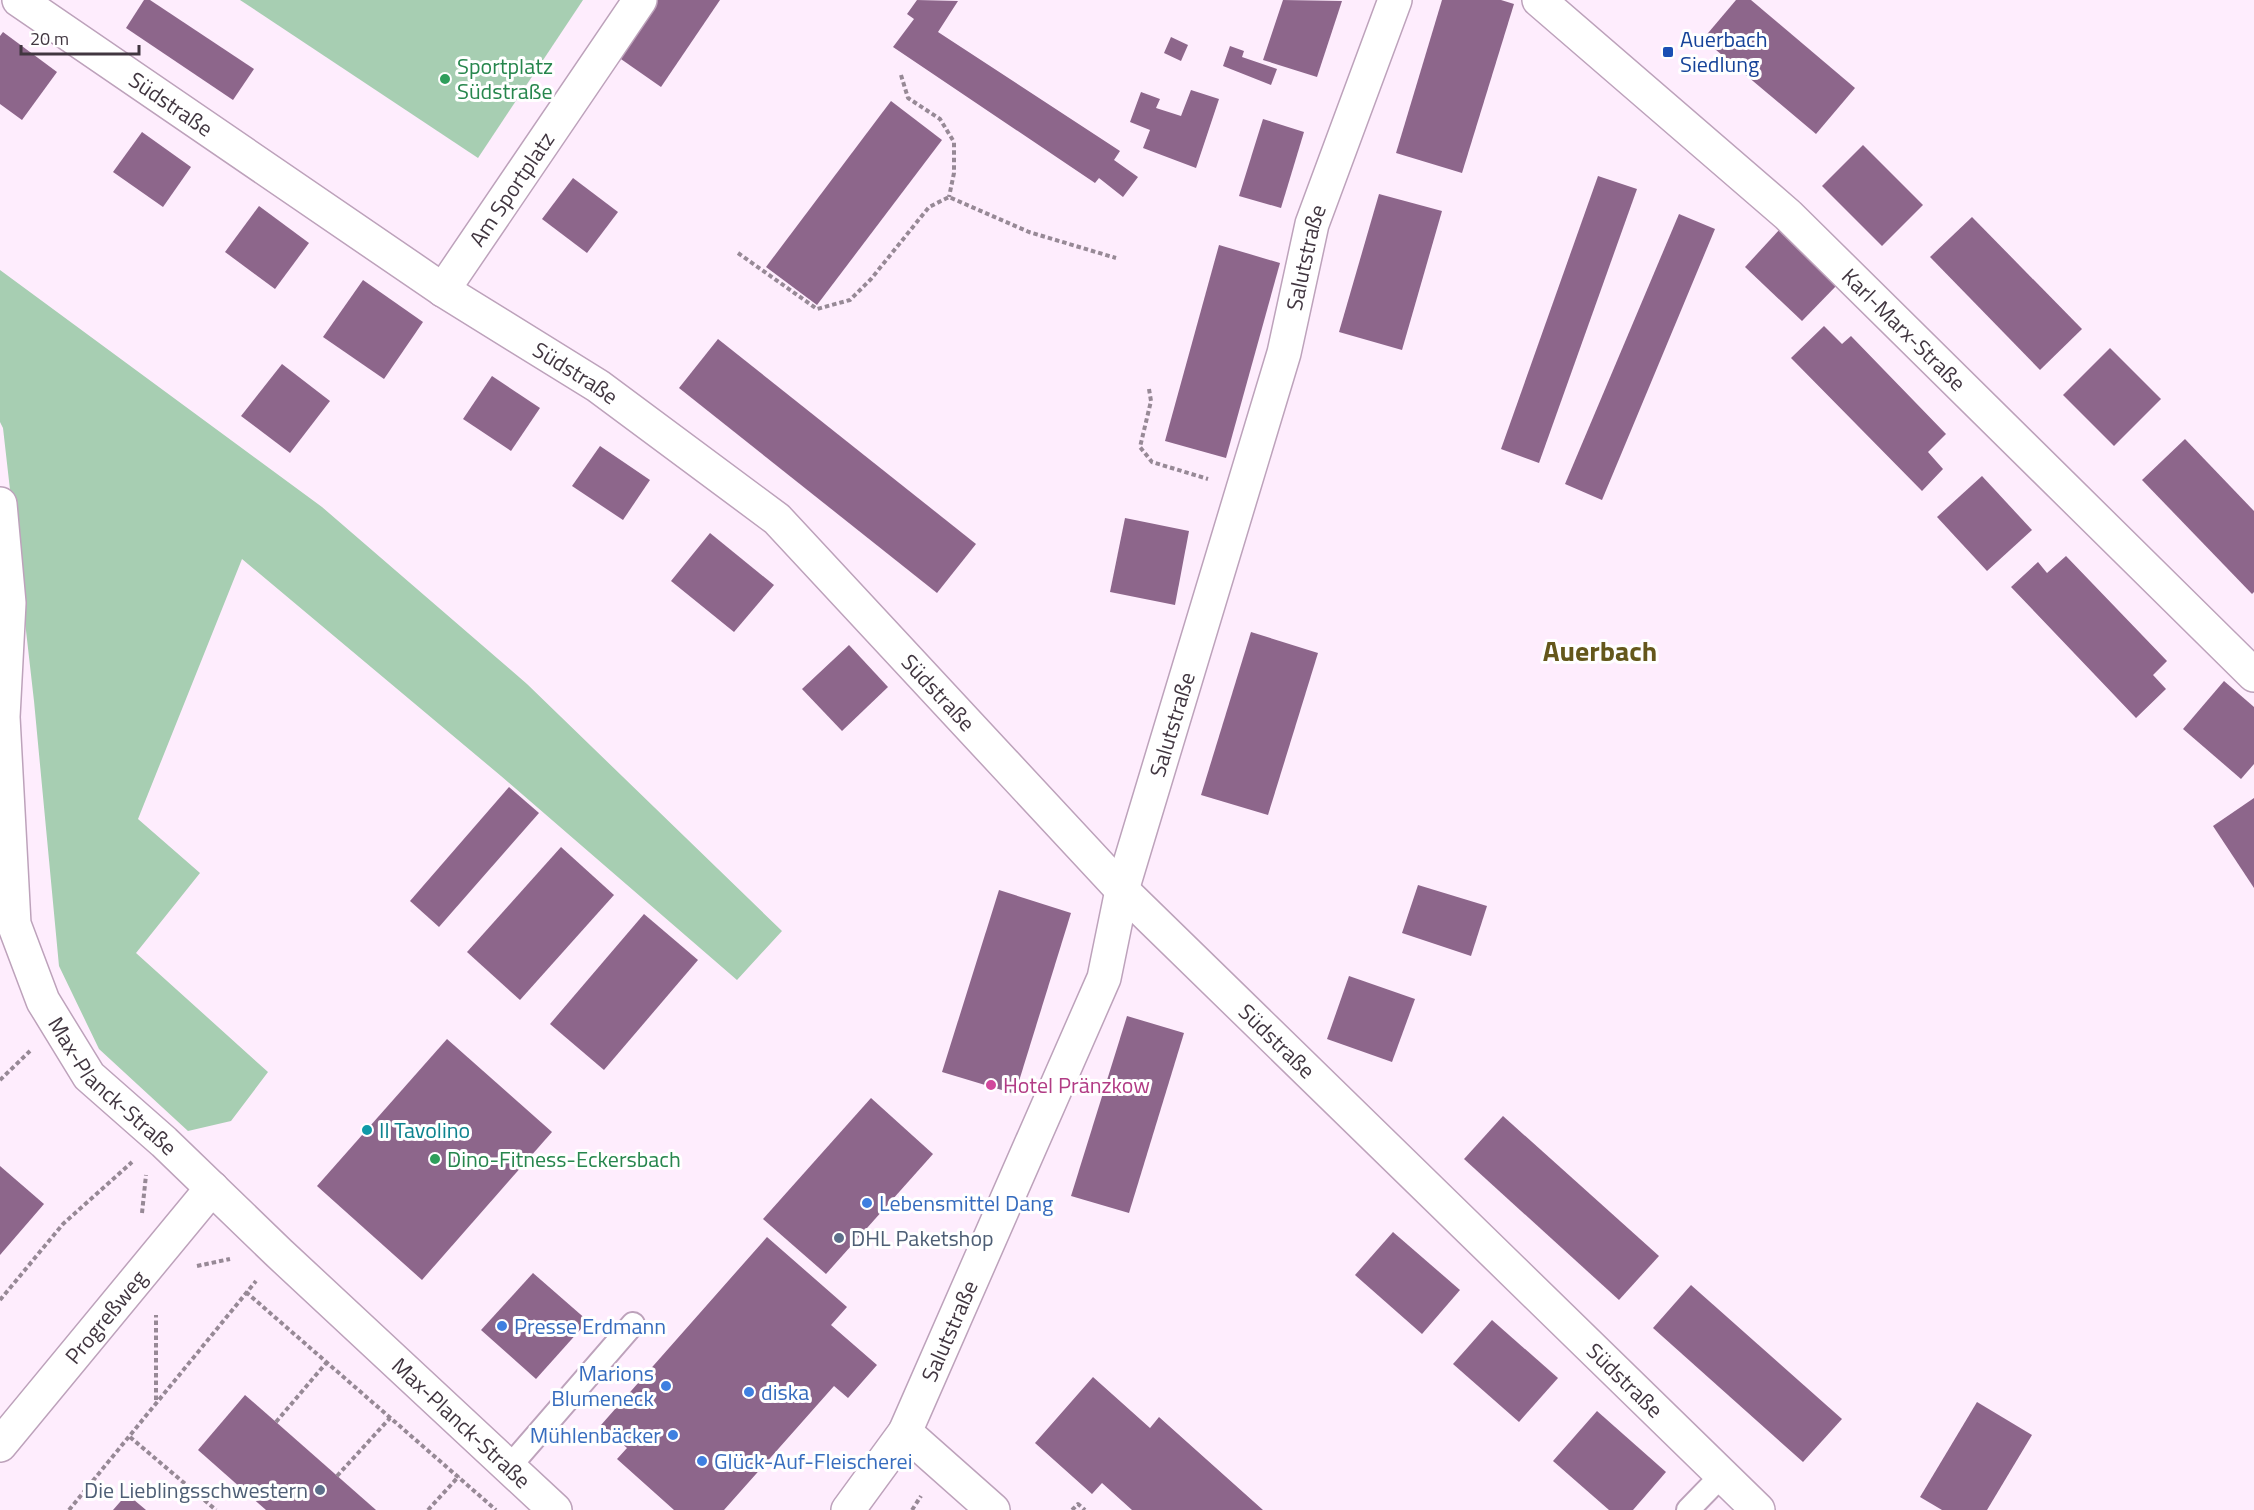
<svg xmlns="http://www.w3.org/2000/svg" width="2254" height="1510" font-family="'Titillium Web',sans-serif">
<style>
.green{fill:#a7ceb2}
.building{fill:#8d668b}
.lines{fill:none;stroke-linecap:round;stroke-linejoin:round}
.lane-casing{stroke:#bda2bb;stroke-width:26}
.street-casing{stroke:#bda2bb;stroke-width:36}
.path{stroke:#978996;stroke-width:4;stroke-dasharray:4.5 3;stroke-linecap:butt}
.lane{stroke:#fff;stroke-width:22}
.street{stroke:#fff;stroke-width:33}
.transit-dot{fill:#1a4fb4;stroke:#fff;stroke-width:2}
.leisure-dot{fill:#2e9e5b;stroke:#fff;stroke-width:2}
.hotel-dot{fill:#d1479c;stroke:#fff;stroke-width:2}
.culture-dot{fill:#0f9aa8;stroke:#fff;stroke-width:2}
.shop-dot{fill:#3f7fe0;stroke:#fff;stroke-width:2}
.service-dot{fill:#5c6f8a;stroke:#fff;stroke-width:2}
.labels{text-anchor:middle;stroke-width:6;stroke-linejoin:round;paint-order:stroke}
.transit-label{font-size:22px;fill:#164399;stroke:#fff;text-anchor:start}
.leisure-label{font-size:22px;fill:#27864d;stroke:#fff;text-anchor:start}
.street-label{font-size:22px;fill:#413640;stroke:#fff}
.hotel-label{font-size:22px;fill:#b23c85;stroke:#fff;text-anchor:start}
.culture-label{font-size:22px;fill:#0d838f;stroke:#fff;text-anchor:start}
.shop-label{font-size:22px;fill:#366cbe;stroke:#fff;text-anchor:start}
.service-label{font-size:22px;fill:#4e5e75;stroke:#fff;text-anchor:start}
.district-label{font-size:28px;font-weight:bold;fill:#64571b;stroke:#fff}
</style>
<rect width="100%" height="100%" fill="#feedfd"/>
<!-- green -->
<g class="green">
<path d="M 240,0 L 583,0 L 478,158 Z"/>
<path d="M 0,270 L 322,507 L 527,684 L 782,931 L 737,980 L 501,776 L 242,559 L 138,819 L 200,873 L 136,953 L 268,1072 L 231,1121 L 188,1131 L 99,1049 L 59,966 L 34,701 L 3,428 L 0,422 Z"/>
</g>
<!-- building -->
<g class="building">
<path d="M 144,0 L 150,0 L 254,69 L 233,100 L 126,28 Z"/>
<path d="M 657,0 L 720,0 L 661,87 L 618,57 Z"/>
<path d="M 917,0 L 958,1 L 938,32 L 1120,151 L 1114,160 L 1138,177 L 1123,197 L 1099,178 L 1095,183 L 893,47 L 914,19 L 907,14 Z"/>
<path d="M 1283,0 L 1342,1 L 1317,77 L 1263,60 Z"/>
<path d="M 1442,0 L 1501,0 L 1514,4 L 1462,173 L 1396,153 Z"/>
<path d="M 1736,0 L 1751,0 L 1855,88 L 1816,134 L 1703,39 Z"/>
<path d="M 3,32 L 57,72 L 22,120 L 0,104 L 0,36 Z"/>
<path d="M 1171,37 L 1188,45 L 1181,61 L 1164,53 Z"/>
<path d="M 1230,46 L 1244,51 L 1242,57 L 1277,69 L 1271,85 L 1223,66 Z"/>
<path d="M 1191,90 L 1219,99 L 1196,168 L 1143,148 L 1150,130 L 1130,122 L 1141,92 L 1160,99 L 1156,108 L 1181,116 Z"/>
<path d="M 891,101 L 942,140 L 817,305 L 766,267 Z"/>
<path d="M 1263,119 L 1304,132 L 1281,208 L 1239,196 Z"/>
<path d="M 142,132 L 191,167 L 163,207 L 113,172 Z"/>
<path d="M 1863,145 L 1923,205 L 1882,246 L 1822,186 Z"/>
<path d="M 1598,176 L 1637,189 L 1539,463 L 1501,449 Z"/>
<path d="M 573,178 L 618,212 L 587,253 L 542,219 Z"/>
<path d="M 1379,194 L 1442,211 L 1402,350 L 1339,332 Z"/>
<path d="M 259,206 L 309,243 L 275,289 L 225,252 Z"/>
<path d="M 1679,214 L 1715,229 L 1602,500 L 1565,484 Z"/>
<path d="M 1972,217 L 2082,329 L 2040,370 L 1930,257 Z"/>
<path d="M 1781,228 L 1839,283 L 1802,321 L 1745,267 Z"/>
<path d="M 1219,245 L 1280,263 L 1226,458 L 1165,441 Z"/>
<path d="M 363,280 L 423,322 L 384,379 L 323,337 Z"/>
<path d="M 1824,326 L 1842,344 L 1851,336 L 1946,434 L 1928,452 L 1943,469 L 1922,491 L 1791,358 Z"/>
<path d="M 718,339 L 976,544 L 937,593 L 679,388 Z"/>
<path d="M 2110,348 L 2161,399 L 2114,446 L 2063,395 Z"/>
<path d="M 282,364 L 330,401 L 290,453 L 241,416 Z"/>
<path d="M 492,376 L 540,408 L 511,451 L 463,419 Z"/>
<path d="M 2185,439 L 2254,511 L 2254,592 L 2252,594 L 2142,480 Z"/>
<path d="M 600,446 L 650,480 L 623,520 L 572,486 Z"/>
<path d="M 1982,476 L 2032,530 L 1987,571 L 1937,517 Z"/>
<path d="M 1125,518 L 1189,531 L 1175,605 L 1110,592 Z"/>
<path d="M 710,533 L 774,585 L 734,632 L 671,581 Z"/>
<path d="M 2066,556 L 2167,661 L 2153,675 L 2166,689 L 2136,718 L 2011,587 L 2038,562 L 2047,573 Z"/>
<path d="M 1251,632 L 1318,653 L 1268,815 L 1201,795 Z"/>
<path d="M 849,645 L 888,687 L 842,731 L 802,689 Z"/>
<path d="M 2224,681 L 2254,707 L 2254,764 L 2241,779 L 2183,729 Z"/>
<path d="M 509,787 L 539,813 L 439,927 L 410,901 Z"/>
<path d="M 2254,798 L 2254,888 L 2213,826 Z"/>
<path d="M 561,847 L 614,895 L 520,1000 L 467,952 Z"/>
<path d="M 1418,885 L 1487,906 L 1471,956 L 1402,933 Z"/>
<path d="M 999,890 L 1071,913 L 1015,1094 L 942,1072 Z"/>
<path d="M 644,914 L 698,960 L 604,1070 L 550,1024 Z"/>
<path d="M 1349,976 L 1415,999 L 1392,1062 L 1327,1039 Z"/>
<path d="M 1127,1016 L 1184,1033 L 1129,1213 L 1071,1196 Z"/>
<path d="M 447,1039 L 552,1132 L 422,1280 L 317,1186 Z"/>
<path d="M 871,1098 L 933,1154 L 826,1274 L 763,1219 Z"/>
<path d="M 1503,1116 L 1659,1256 L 1619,1300 L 1464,1159 Z"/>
<path d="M 0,1166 L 44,1204 L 0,1255 Z"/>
<path d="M 1393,1232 L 1460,1290 L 1422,1334 L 1355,1275 Z"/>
<path d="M 767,1237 L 847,1307 L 831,1325 L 877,1365 L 848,1398 L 834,1386 L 724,1510 L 674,1510 L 617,1459 L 627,1448 L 601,1425 Z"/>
<path d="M 533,1273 L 588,1321 L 536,1379 L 481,1330 Z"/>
<path d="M 1691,1285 L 1842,1419 L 1803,1462 L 1653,1328 Z"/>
<path d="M 1492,1320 L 1558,1378 L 1519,1422 L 1453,1364 Z"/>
<path d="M 1093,1377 L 1150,1428 L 1159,1417 L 1263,1510 L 1132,1510 L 1102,1483 L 1092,1494 L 1035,1443 Z"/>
<path d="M 245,1395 L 276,1422 L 376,1510 L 266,1510 L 198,1450 Z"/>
<path d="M 1977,1402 L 2032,1435 L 1987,1510 L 1942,1510 L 1920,1497 Z"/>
<path d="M 1597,1411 L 1666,1472 L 1633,1510 L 1609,1510 L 1553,1461 Z"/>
<path d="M 127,1494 L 146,1510 L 113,1510 Z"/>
</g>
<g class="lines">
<!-- lane casing -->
<g class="lane-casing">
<g id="lane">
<path d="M 510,1466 L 633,1324"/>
<path d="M 1688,1510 L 1722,1475"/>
</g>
</g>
<!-- street casing -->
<g class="street-casing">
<g id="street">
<path id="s1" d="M 19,0 L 443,290 L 598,386 L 777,519 L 1122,890 L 1758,1510"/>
<path id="s2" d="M 1539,0 L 1788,215 L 2254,675"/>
<path id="s3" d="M 443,290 L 640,0"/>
<path id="s4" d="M 0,504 L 9,603 L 3,717 L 14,924 L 43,1001 L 89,1076 L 164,1142 L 279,1253 L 555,1510"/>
<path d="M 905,1432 L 993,1510"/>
<path id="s5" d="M 0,1445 L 212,1188"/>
<path id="s6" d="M 848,1510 L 905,1432 L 1104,978 L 1122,890 L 1284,353 L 1312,224 L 1395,0"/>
</g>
</g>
<!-- path -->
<g class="path">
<path d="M 901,75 L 908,98 L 940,119 L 954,142 L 954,173 L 949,197"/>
<path d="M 738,253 L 817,309 L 850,300 L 871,279 L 929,207 L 949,197 L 1029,232 L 1116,258"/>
<path d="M 1149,389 L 1151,401 L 1140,447 L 1152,462 L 1208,479"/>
<path d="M 0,1080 L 30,1051"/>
<path d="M 142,1213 L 146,1175"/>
<path d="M 197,1266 L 230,1259"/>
<path d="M 246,1292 L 496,1510"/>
<path d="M 0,1300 L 63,1224 L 132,1162"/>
<path d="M 156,1400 L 156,1315"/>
<path d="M 276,1422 L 327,1362"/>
<path d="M 130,1437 L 216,1510"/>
<path d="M 337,1476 L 390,1418"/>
<path d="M 69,1510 L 256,1281"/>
<path d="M 428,1510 L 459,1476"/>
<path d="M 912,1510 L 921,1496"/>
<path d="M 1072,1510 L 1078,1504 L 1085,1510"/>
</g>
<!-- lane -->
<use href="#lane" class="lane"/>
<!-- street -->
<use href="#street" class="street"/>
</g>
<!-- markers -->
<rect class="transit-dot" x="1662" y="46" width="12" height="12" rx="3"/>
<g class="leisure-dot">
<circle cx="445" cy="79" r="6"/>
<circle cx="435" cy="1159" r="6"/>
</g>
<circle class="hotel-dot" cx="991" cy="1085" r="6"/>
<circle class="culture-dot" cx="367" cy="1130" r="6"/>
<g class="shop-dot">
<circle cx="867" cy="1203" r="6"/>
<circle cx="502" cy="1326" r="6"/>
<circle cx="666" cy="1386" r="6"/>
<circle cx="749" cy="1392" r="6"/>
<circle cx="673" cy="1435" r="6"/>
<circle cx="702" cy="1461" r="6"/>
</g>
<g class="service-dot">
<circle cx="839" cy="1238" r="6"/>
<circle cx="320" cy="1490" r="6"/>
</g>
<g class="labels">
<!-- transit labels -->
<g class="transit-label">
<text x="1680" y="47">Auerbach<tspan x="1680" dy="25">Siedlung</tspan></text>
</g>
<!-- leisure labels -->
<g class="leisure-label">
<text x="457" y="74">Sportplatz<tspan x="457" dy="25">Südstraße</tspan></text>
<text x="447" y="1167">Dino-Fitness-Eckersbach</text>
</g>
<!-- street labels -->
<g class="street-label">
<text dy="8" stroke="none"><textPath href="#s1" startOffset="184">Südstraße</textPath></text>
<text dy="8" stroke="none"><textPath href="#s3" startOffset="122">Am Sportplatz</textPath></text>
<text dy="8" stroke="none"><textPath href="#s6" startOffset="1341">Salutstraße</textPath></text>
<text dy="8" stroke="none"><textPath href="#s2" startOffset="492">Karl-Marx-Straße</textPath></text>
<text dy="8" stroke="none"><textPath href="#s1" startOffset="670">Südstraße</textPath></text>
<text dy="8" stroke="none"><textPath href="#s1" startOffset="1156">Südstraße</textPath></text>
<text dy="8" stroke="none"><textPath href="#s6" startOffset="855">Salutstraße</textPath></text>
<text dy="8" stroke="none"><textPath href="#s1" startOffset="1642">Südstraße</textPath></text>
<text dy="8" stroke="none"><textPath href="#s4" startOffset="614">Max-Planck-Straße</textPath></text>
<text dy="8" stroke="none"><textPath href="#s5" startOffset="166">Progreßweg</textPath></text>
<text dy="8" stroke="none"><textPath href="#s6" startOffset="207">Salutstraße</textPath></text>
<text dy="8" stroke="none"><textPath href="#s1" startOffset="2128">Südstraße</textPath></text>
<text dy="8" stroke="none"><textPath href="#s4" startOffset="1100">Max-Planck-Straße</textPath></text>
</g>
<!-- hotel labels -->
<g class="hotel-label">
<text x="1003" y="1093">Hotel Pränzkow</text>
</g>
<!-- culture labels -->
<g class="culture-label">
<text x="379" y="1138">Il Tavolino</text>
</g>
<!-- shop labels -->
<g class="shop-label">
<text x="879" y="1211">Lebensmittel Dang</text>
<text x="514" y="1334">Presse Erdmann</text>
<text x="654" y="1381" text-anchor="end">Marions<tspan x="654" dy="25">Blumeneck</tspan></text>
<text x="761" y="1400">diska</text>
<text x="661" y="1443" text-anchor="end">Mühlenbäcker</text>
<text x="714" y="1469">Glück-Auf-Fleischerei</text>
</g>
<!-- service labels -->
<g class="service-label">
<text x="851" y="1246">DHL Paketshop</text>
<text x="308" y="1498" text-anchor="end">Die Lieblingsschwestern</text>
</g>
<!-- district labels -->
<g class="district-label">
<text x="1600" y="661">Auerbach</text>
</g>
</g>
<!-- scale -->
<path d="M21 45v9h118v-9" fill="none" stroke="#413640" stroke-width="3"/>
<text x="30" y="45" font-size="18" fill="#413640" stroke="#ffffff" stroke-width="4.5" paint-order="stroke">20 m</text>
</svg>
